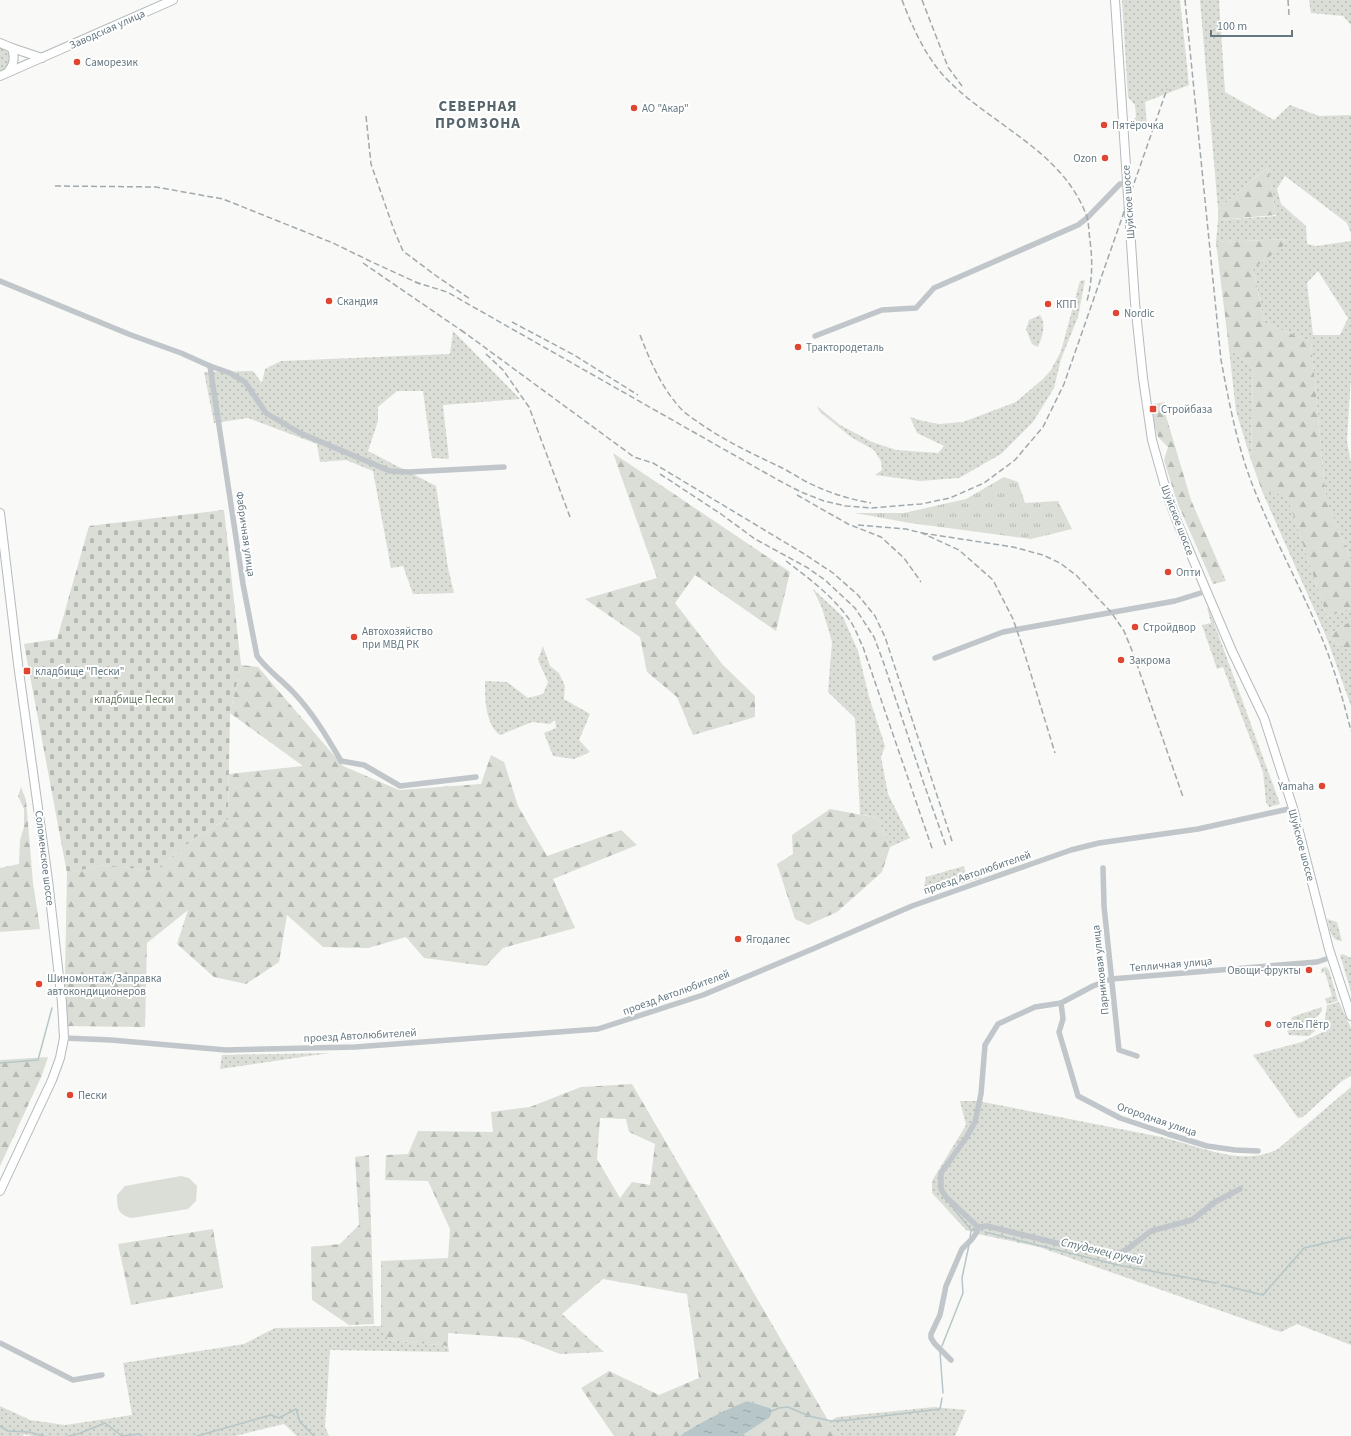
<svg xmlns="http://www.w3.org/2000/svg" width="1351" height="1436" font-family="'Source Sans 3',sans-serif">
<style>
.grass{fill:url(#grass-dots);fill-rule:evenodd}
.forest{fill:url(#forest-firs);fill-rule:evenodd}
.cemetery{fill:url(#cemetery-stones)}
.park{fill:url(#park-tufts)}
.pitch{fill:#daded6}
.water{fill:url(#water-ripples)}
.lines{fill:none;stroke-linecap:round;stroke-linejoin:round}
.stream{stroke:#b7c6c8;stroke-width:1.5}
.secondary-casing{stroke:#b3babd;stroke-width:10}
.primary-casing{stroke:#b4babd;stroke-width:10}
.minor{stroke:#c0c6c9;stroke-width:5.5}
.secondary{stroke:#fff;stroke-width:8}
.primary{stroke:#fff;stroke-width:8}
.rail{stroke:#a0a9ad;stroke-width:1.5;stroke-dasharray:6 3;stroke-linecap:butt}
.poi-dot{fill:#de4632;stroke:#fff;stroke-width:1.5}
.labels{text-anchor:middle;stroke-width:4;stroke-linejoin:round;paint-order:stroke}
.street-label{font-size:11px;fill:#657881;stroke:#fff}
.poi-label{font-size:11px;fill:#657881;stroke:#fff;text-anchor:start}
.park-label{font-size:11px;fill:#6a7964;stroke:#fff}
.water-label{font-size:12px;font-style:italic;fill:#60777b;stroke:#fff}
.district-label{font-size:15px;font-weight:bold;letter-spacing:1px;fill:#57656c;stroke:#fff}
</style>
<defs>
<pattern id="grass-dots" width="8" height="8" patternUnits="userSpaceOnUse"><rect width="8" height="8" fill="#daded6"/><path d="M2 2h.1M6 6h.1" fill="none" stroke="#b4b9b3" stroke-width="1.8" stroke-linecap="round"/></pattern>
<pattern id="forest-firs" width="22" height="20" patternUnits="userSpaceOnUse"><rect width="22" height="20" fill="#daded6"/><path d="M5 1l3.5 6h-7zM16 11l3.5 6h-7z" fill="#b4b9b3"/></pattern>
<pattern id="cemetery-stones" width="16" height="16" patternUnits="userSpaceOnUse"><rect width="16" height="16" fill="#daded6"/><path d="M2 7V4a2 2 0 0 1 4 0v3zM10 15v-3a2 2 0 0 1 4 0v3z" fill="#b4b9b3"/></pattern>
<pattern id="park-tufts" width="24" height="20" patternUnits="userSpaceOnUse"><rect width="24" height="20" fill="#daded6"/><path d="M3 7l-1-3M5 7V3M7 7l1-3M15 17l-1-3M17 17v-4M19 17l1-3" fill="none" stroke="#b4b9b3"/></pattern>
<pattern id="water-ripples" width="26" height="14" patternUnits="userSpaceOnUse"><rect width="26" height="14" fill="#b7c6c8"/><path d="M2 4q2-2 4 0t4 0M15 11q2-2 4 0t4 0" fill="none" stroke="#98a6a8"/></pattern>
</defs>
<rect width="100%" height="100%" fill="#f9f9f7"/>
<!-- grass -->
<g class="grass">
<path d="M 1122,0 L 1180,0 L 1189,85 L 1145,102 L 1147,126 L 1129,126 L 1129,124 L 1136,117 L 1135,105 L 1128,97 Z"/>
<path d="M 1200,0 L 1219,0 L 1225,92 L 1274,120 L 1290,105 L 1319,116 L 1351,115 L 1351,233 L 1347,223 L 1285,176 L 1277,189 L 1281,204 L 1306,226 L 1307,244 L 1316,246 L 1351,241 L 1351,375 L 1347,441 L 1351,463 L 1351,560 L 1326,500 L 1311,342 L 1265,323 L 1253,269 L 1291,239 L 1216,242 L 1218,220 L 1276,216 L 1268,167 L 1218,209 ZM 1318,271 L 1348,318 L 1340,335 L 1313,335 L 1307,283 Z"/>
<path d="M 1309,0 L 1351,0 L 1351,25 L 1343,16 L 1311,13 Z"/>
<path d="M 0,48 L 7,51 L 11,58 C 9,66 7,69 0,72 Z"/>
<path d="M 1085,280 L 1078,317 L 1061,359 L 1054,388 L 1033,422 L 1001,454 L 959,478 L 920,481 L 875,475 L 882,470 L 881,461 L 874,450 L 851,437 L 820,412 L 817,406 L 840,425 L 872,442 L 896,450 L 938,453 L 944,446 L 917,433 L 910,417 L 923,421 L 939,424 L 963,422 L 1016,402 L 1043,379 L 1051,370 L 1061,351 L 1080,281 Z"/>
<path d="M 1040,315 C 1047,325 1042,337 1038,347 L 1032,344 L 1026,329 L 1029,320 Z"/>
<path d="M 453,331 L 520,399 L 443,405 L 449,459 L 432,458 L 423,391 L 397,391 L 378,407 L 378,421 L 368,451 L 436,486 L 448,568 L 454,593 L 413,594 L 403,566 L 391,568 L 373,471 L 346,460 L 320,462 L 317,444 L 248,418 L 214,423 L 204,372 L 253,371 L 262,383 L 265,369 L 281,361 L 450,354 Z"/>
<path d="M 1229,349 L 1253,368 L 1251,460 L 1236,411 Z"/>
<path d="M 1262,491 L 1287,495 L 1327,617 L 1351,608 L 1351,621 L 1326,636 L 1350,651 L 1351,655 L 1351,706 L 1326,636 Z"/>
<path d="M 813,589 L 843,617 L 858,651 L 869,697 L 885,746 L 881,757 L 888,794 L 910,838 L 890,847 L 878,818 L 860,814 L 855,718 L 828,692 L 832,642 L 822,608 Z"/>
<path d="M 1207,607 L 1209,609 L 1280,804 L 1269,807 L 1266,802 L 1263,772 L 1223,667 L 1217,669 L 1202,625 L 1211,623 Z"/>
<path d="M 543,646 L 550,666 L 559,673 L 565,686 L 564,699 L 590,714 L 579,740 L 590,752 L 574,759 L 553,756 L 544,733 L 556,728 L 555,720 L 550,724 L 532,722 L 500,735 C 485,724 485,698 485,681 L 507,682 L 528,698 L 543,694 L 548,682 L 538,660 Z"/>
<path d="M 964,866 L 967,878 L 979,873 L 981,878 C 962,883 943,891 924,887 L 926,877 Z"/>
<path d="M 1327,919 L 1337,922 L 1342,941 C 1330,941 1330,928 1327,919 Z"/>
<path d="M 1343,954 L 1351,958 L 1351,992 L 1340,955 Z"/>
<path d="M 1326,967 L 1329,970 L 1338,1001 L 1327,1004 L 1325,999 L 1332,996 L 1325,972 L 1321,973 L 1322,968 Z"/>
<path d="M 1339,1002 L 1351,1028 L 1351,1076 L 1342,1081 L 1303,1117 L 1298,1118 L 1253,1055 L 1302,1042 L 1323,1032 L 1327,1005 Z"/>
<path d="M 1322,1007 C 1322,1021 1300,1023 1290,1026 L 1292,1017 Z"/>
<path d="M 1310,1023 L 1317,1025 L 1316,1030 L 1309,1036 L 1289,1035 L 1287,1031 Z"/>
<path d="M 329,1053 L 220,1069 L 222,1055 Z"/>
<path d="M 1351,1087 L 1351,1345 L 1297,1324 L 1281,1332 L 1039,1247 L 982,1235 L 966,1230 L 932,1193 L 932,1181 L 966,1125 L 960,1101 L 978,1101 L 1161,1137 C 1198,1145 1241,1168 1278,1149 Z"/>
<path d="M 381,1326 L 390,1340 L 448,1346 L 449,1352 L 330,1350 L 325,1427 L 329,1436 L 297,1436 L 284,1424 L 235,1436 L 32,1436 L 24,1434 L 23,1436 L 0,1436 L 0,1406 L 30,1420 L 65,1425 L 132,1415 L 123,1363 L 244,1344 L 275,1328 Z"/>
<path d="M 934,1407 L 966,1410 L 955,1436 L 841,1436 L 829,1422 L 837,1417 Z"/>
</g>
<!-- forest -->
<g class="forest">
<path d="M 1268,167 L 1276,215 L 1218,220 L 1218,209 Z"/>
<path d="M 1292,239 L 1253,269 L 1265,323 L 1311,342 L 1326,500 L 1351,560 L 1351,608 L 1327,617 L 1287,496 L 1262,491 L 1251,460 L 1253,368 L 1229,349 L 1216,242 Z"/>
<path d="M 1165,402 L 1166,416 L 1191,500 L 1226,581 L 1213,584 L 1177,502 L 1164,460 L 1168,447 L 1158,437 L 1153,419 L 1154,404 Z"/>
<path d="M 613,453 L 790,572 L 776,631 L 695,575 L 675,603 L 723,665 L 755,696 L 755,717 L 693,735 L 677,697 L 647,672 L 640,637 L 585,599 L 657,578 Z"/>
<path d="M 1351,621 L 1351,655 L 1350,651 L 1326,636 Z"/>
<path d="M 241,665 L 258,667 L 343,766 L 399,790 L 481,784 L 491,755 L 504,762 L 518,806 L 547,856 L 621,830 L 637,845 L 553,879 L 575,928 L 503,948 L 486,966 L 424,958 L 406,937 L 368,948 L 323,947 L 287,915 L 279,962 L 246,984 L 214,977 L 177,944 L 188,910 L 147,943 L 145,1027 L 64,1026 L 67,873 L 104,865 L 154,871 L 196,837 L 228,819 L 229,774 L 303,766 L 230,713 Z"/>
<path d="M 21,787 L 26,800 L 33,883 L 40,929 L 0,932 L 0,868 L 19,864 L 20,840 L 24,827 L 24,809 L 18,796 Z"/>
<path d="M 830,809 L 878,818 L 890,847 L 882,872 L 837,912 L 808,925 L 795,919 L 777,864 L 793,854 L 792,835 Z"/>
<path d="M 48,1057 L 42,1075 L 0,1166 L 0,1060 Z"/>
<path d="M 632,1084 L 829,1422 L 841,1436 L 741,1436 L 769,1418 L 771,1415 L 772,1411 L 770,1408 L 747,1401 L 710,1418 L 693,1427 L 680,1436 L 614,1436 L 581,1388 L 609,1371 L 659,1395 L 699,1378 L 687,1294 L 603,1279 L 562,1314 L 604,1352 L 560,1354 L 519,1338 L 448,1333 L 448,1346 L 389,1340 L 381,1326 L 381,1261 L 448,1258 L 450,1229 L 428,1181 L 385,1180 L 386,1155 L 408,1154 L 418,1131 L 493,1132 L 491,1112 L 530,1107 L 581,1087 ZM 600,1118 L 626,1119 L 629,1132 L 655,1144 L 650,1185 L 632,1182 L 620,1198 L 597,1159 Z"/>
<path d="M 369,1155 L 374,1324 L 349,1325 L 312,1300 L 311,1247 L 340,1244 L 359,1225 L 355,1157 Z"/>
<path d="M 213,1229 L 223,1288 L 131,1305 L 118,1244 Z"/>
</g>
<!-- cemetery -->
<path class="cemetery" d="M 224,510 L 241,665 L 230,713 L 228,819 L 196,837 L 154,871 L 104,865 L 67,873 L 24,644 L 57,639 L 89,526 Z"/>
<!-- park -->
<path class="park" d="M 1004,477 L 1018,482 L 1025,503 L 1058,501 L 1072,529 L 1031,539 L 910,523 L 855,513 L 904,513 L 966,499 Z"/>
<!-- pitch -->
<path class="pitch" d="M 181,1176 L 189,1178 L 197,1186 L 196,1201 L 188,1209 L 132,1218 C 118,1215 117,1209 117,1195 L 125,1186 Z"/>
<!-- water -->
<path class="water" d="M 747,1401 L 770,1408 L 772,1411 L 771,1415 L 769,1418 L 741,1436 L 680,1436 C 701,1421 724,1411 747,1401 Z"/>
<g class="lines">
<!-- stream -->
<g class="stream">
<path d="M 0,1063 L 38,1060 L 52,1008"/>
<path d="M 951,1205 L 971,1230"/>
<path d="M 985,1232 L 1118,1265 L 1216,1283"/>
<path d="M 970,1238 L 971,1231 L 974,1228"/>
<path d="M 1222,1285 L 1263,1295 L 1304,1248 L 1351,1237"/>
<path d="M 942,1346 L 963,1293 L 962,1278 L 969,1245"/>
<path d="M 940,1352 L 943,1393"/>
<path d="M 772,1411 L 779,1408 L 788,1407 L 809,1416 L 831,1421 L 850,1420 L 940,1409 L 942,1398"/>
<path d="M 0,1426 L 8,1431 L 29,1432 L 44,1436"/>
<path d="M 68,1436 L 78,1434 L 105,1423 L 122,1436 L 139,1434 L 142,1436"/>
<path d="M 197,1436 L 271,1415 L 279,1418 L 296,1409 L 300,1422 L 314,1436"/>
</g>
<!-- secondary casing -->
<g class="secondary-casing">
<g id="secondary">
<path d="M 0,43 L 12,48 L 42,58"/>
<path d="M 8,72 C 14,64 15,59 12,48"/>
<path d="M 0,76 L 173,0"/>
<path d="M 0,513 L 18,664 L 48,880 L 62,1003 L 64,1038 L 60,1058 L 52,1080 L 0,1191"/>
</g>
</g>
<!-- primary casing -->
<g class="primary-casing">
<path id="primary" d="M 1115,0 L 1135,303 L 1143,378 L 1152,440 L 1168,497 L 1178,524 L 1232,651 L 1264,718 L 1293,808 L 1329,949 L 1351,1016"/>
</g>
<!-- minor -->
<g class="minor">
<path d="M 0,281 L 131,335 L 181,353 L 210,366 L 230,373 L 245,382 L 266,413 L 300,433 L 390,471 L 409,472 L 504,467"/>
<path d="M 815,336 L 882,310 L 916,308 L 934,288 L 1078,225 L 1087,218 L 1120,184 L 1127,183"/>
<path d="M 210,366 L 243,584 L 257,656 C 267,670 282,680 294,693 C 313,713 327,737 341,761 L 364,765 L 400,786 L 476,777"/>
<path d="M 935,658 L 1003,632 L 1175,601 L 1207,591"/>
<path d="M 1103,868 L 1104,906 L 1119,1050 L 1137,1056"/>
<path d="M 1061,1003 L 1063,1019 L 1059,1032 L 1078,1096 L 1120,1118 L 1168,1134 L 1207,1146 L 1235,1150 L 1258,1151"/>
<path d="M 64,1038 L 111,1040 L 226,1050 L 355,1047 L 598,1029 L 703,995 L 815,948 L 912,906 L 1071,850 L 1099,843 L 1198,829 L 1293,808"/>
<path d="M 978,1227 L 987,1226 L 1085,1250 L 1114,1253 L 1122,1252 L 1129,1248 L 1151,1231 L 1192,1220 L 1215,1202 L 1240,1189"/>
<path d="M 0,1343 L 73,1380 L 102,1375"/>
<path d="M 951,1360 L 935,1344 L 931,1338 L 931,1334 L 940,1315 L 946,1286 L 962,1249 L 972,1239 L 977,1232 L 978,1227 L 946,1197 L 941,1189 L 941,1173 L 966,1138 L 975,1122 L 981,1094 L 985,1045 L 998,1024 L 1035,1007 L 1061,1003 L 1093,986 L 1111,979 L 1317,962 L 1332,957"/>
</g>
<!-- secondary -->
<use href="#secondary" class="secondary"/>
<!-- primary -->
<use href="#primary" class="primary"/>
<!-- rail -->
<g class="rail">
<path d="M 902,0 C 912,26 924,53 942,74 C 988,125 1062,148 1087,217 C 1089,225 1089,234 1090,241 C 1093,262 1092,282 1087,301"/>
<path d="M 922,0 L 948,67 L 962,86"/>
<path d="M 1185,0 L 1221,360 C 1228,397 1235,434 1247,470 C 1267,527 1298,580 1321,636 C 1334,667 1343,699 1351,731"/>
<path d="M 1288,0 L 1289,15"/>
<path d="M 366,116 L 371,164 L 394,230 L 403,251 L 435,275 L 470,299"/>
<path d="M 55,186 L 156,187 L 223,199 L 333,243 L 372,262 L 420,284"/>
<path d="M 363,263 L 465,333"/>
<path d="M 415,282 L 447,292 L 778,480 L 801,492 L 824,501 L 846,506 L 871,508 L 921,504 L 950,498 L 984,483 L 1015,460 L 1043,427 L 1064,384 L 1167,89"/>
<path d="M 512,322 L 574,355 L 638,395"/>
<path d="M 461,330 L 634,457 L 653,463 L 806,555 L 833,573 L 858,595 L 875,616 L 885,637 L 953,844"/>
<path d="M 640,335 C 651,363 662,389 683,411 C 688,415 693,419 698,422 C 723,440 751,453 778,466 C 787,470 796,476 805,481 C 826,492 848,499 871,503"/>
<path d="M 486,354 L 503,370 L 529,407 L 570,517"/>
<path d="M 660,474 L 721,514 L 755,539 L 808,568 L 825,580 L 855,608 L 874,637 L 883,661 L 924,784 L 946,846"/>
<path d="M 797,495 L 848,524 L 881,537 L 904,558 L 921,582"/>
<path d="M 858,525 L 906,529 L 922,533 L 959,550 L 993,580 L 1013,619 L 1022,645 L 1055,753"/>
<path d="M 922,533 L 1013,547 L 1043,555 L 1060,563 L 1077,576 L 1111,612 L 1124,631 L 1133,653 L 1183,797"/>
<path d="M 786,561 C 810,579 834,597 851,622 C 856,630 859,639 863,647 L 933,851"/>
</g>
</g>
<!-- markers -->
<g class="poi-dot">
<circle cx="77" cy="62" r="4"/>
<circle cx="634" cy="108" r="4"/>
<circle cx="1104" cy="125" r="4"/>
<circle cx="1105" cy="158" r="4"/>
<circle cx="329" cy="301" r="4"/>
<circle cx="1048" cy="304" r="4"/>
<circle cx="1116" cy="313" r="4"/>
<circle cx="798" cy="347" r="4"/>
<rect x="1149" y="405" width="8" height="8" rx="2"/>
<circle cx="1168" cy="572" r="4"/>
<circle cx="1135" cy="627" r="4"/>
<circle cx="354" cy="637" r="4"/>
<circle cx="1121" cy="660" r="4"/>
<rect x="23" y="667" width="8" height="8" rx="2"/>
<circle cx="1322" cy="786" r="4"/>
<circle cx="738" cy="939" r="4"/>
<circle cx="1309" cy="970" r="4"/>
<circle cx="39" cy="984" r="4"/>
<circle cx="1268" cy="1024" r="4"/>
<circle cx="70" cy="1095" r="4"/>
</g>
<g class="labels">
<!-- street labels -->
<g class="street-label">
<text transform="translate(107 29) rotate(-24)" y="4">Заводская улица</text>
<text transform="translate(1128 202) rotate(-94)" y="4">Шуйское шоссе</text>
<text transform="translate(1178 520) rotate(69)" y="4">Шуйское шоссе</text>
<text transform="translate(246 534) rotate(82)" y="4">Фабричная улица</text>
<text transform="translate(1302 845) rotate(75)" y="4">Шуйское шоссе</text>
<text transform="translate(45 858) rotate(83)" y="4">Соломенское шоссе</text>
<text transform="translate(977 872) rotate(-19)" y="4">проезд Автолюбителей</text>
<text transform="translate(1171 964) rotate(-5)" y="4">Тепличная улица</text>
<text transform="translate(1100 970) rotate(-96)" y="4">Парниковая улица</text>
<text transform="translate(676 992) rotate(-20)" y="4">проезд Автолюбителей</text>
<text transform="translate(360 1035) rotate(-3)" y="4">проезд Автолюбителей</text>
<text transform="translate(1157 1119) rotate(19)" y="4">Огородная улица</text>
</g>
<!-- poi labels -->
<g class="poi-label">
<text x="85" y="66">Саморезик</text>
<text x="642" y="112">АО "Акар"</text>
<text x="1112" y="129">Пятёрочка</text>
<text x="1097" y="162" text-anchor="end">Ozon</text>
<text x="337" y="305">Скандия</text>
<text x="1056" y="308">КПП</text>
<text x="1124" y="317">Nordic</text>
<text x="806" y="351">Трактородеталь</text>
<text x="1161" y="413">Стройбаза</text>
<text x="1176" y="576">Опти</text>
<text x="1143" y="631">Стройдвор</text>
<text x="362" y="635">Автохозяйство<tspan x="362" dy="13">при МВД РК</tspan></text>
<text x="1129" y="664">Закрома</text>
<text x="35" y="675">кладбище "Пески"</text>
<text x="1314" y="790" text-anchor="end">Yamaha</text>
<text x="746" y="943">Ягодалес</text>
<text x="1301" y="974" text-anchor="end">Овощи-фрукты</text>
<text x="47" y="982">Шиномонтаж/Заправка<tspan x="47" dy="13">автокондиционеров</tspan></text>
<text x="1276" y="1028">отель Пётр</text>
<text x="78" y="1099">Пески</text>
</g>
<!-- park labels -->
<g class="park-label">
<text x="134" y="703">кладбище Пески</text>
</g>
<!-- water labels -->
<g class="water-label">
<text transform="translate(1102 1251) rotate(13)" y="4">Студенец ручей</text>
</g>
<!-- district labels -->
<g class="district-label">
<text x="478" y="111">СЕВЕРНАЯ<tspan x="478" dy="17">ПРОМЗОНА</tspan></text>
</g>
</g>
<!-- scale -->
<path d="M1211 30v6h81v-6" fill="none" stroke="#657881" stroke-width="2"/>
<text x="1217" y="30" font-size="12" fill="#657881" stroke="#ffffff" stroke-width="3" paint-order="stroke">100 m</text>
</svg>
